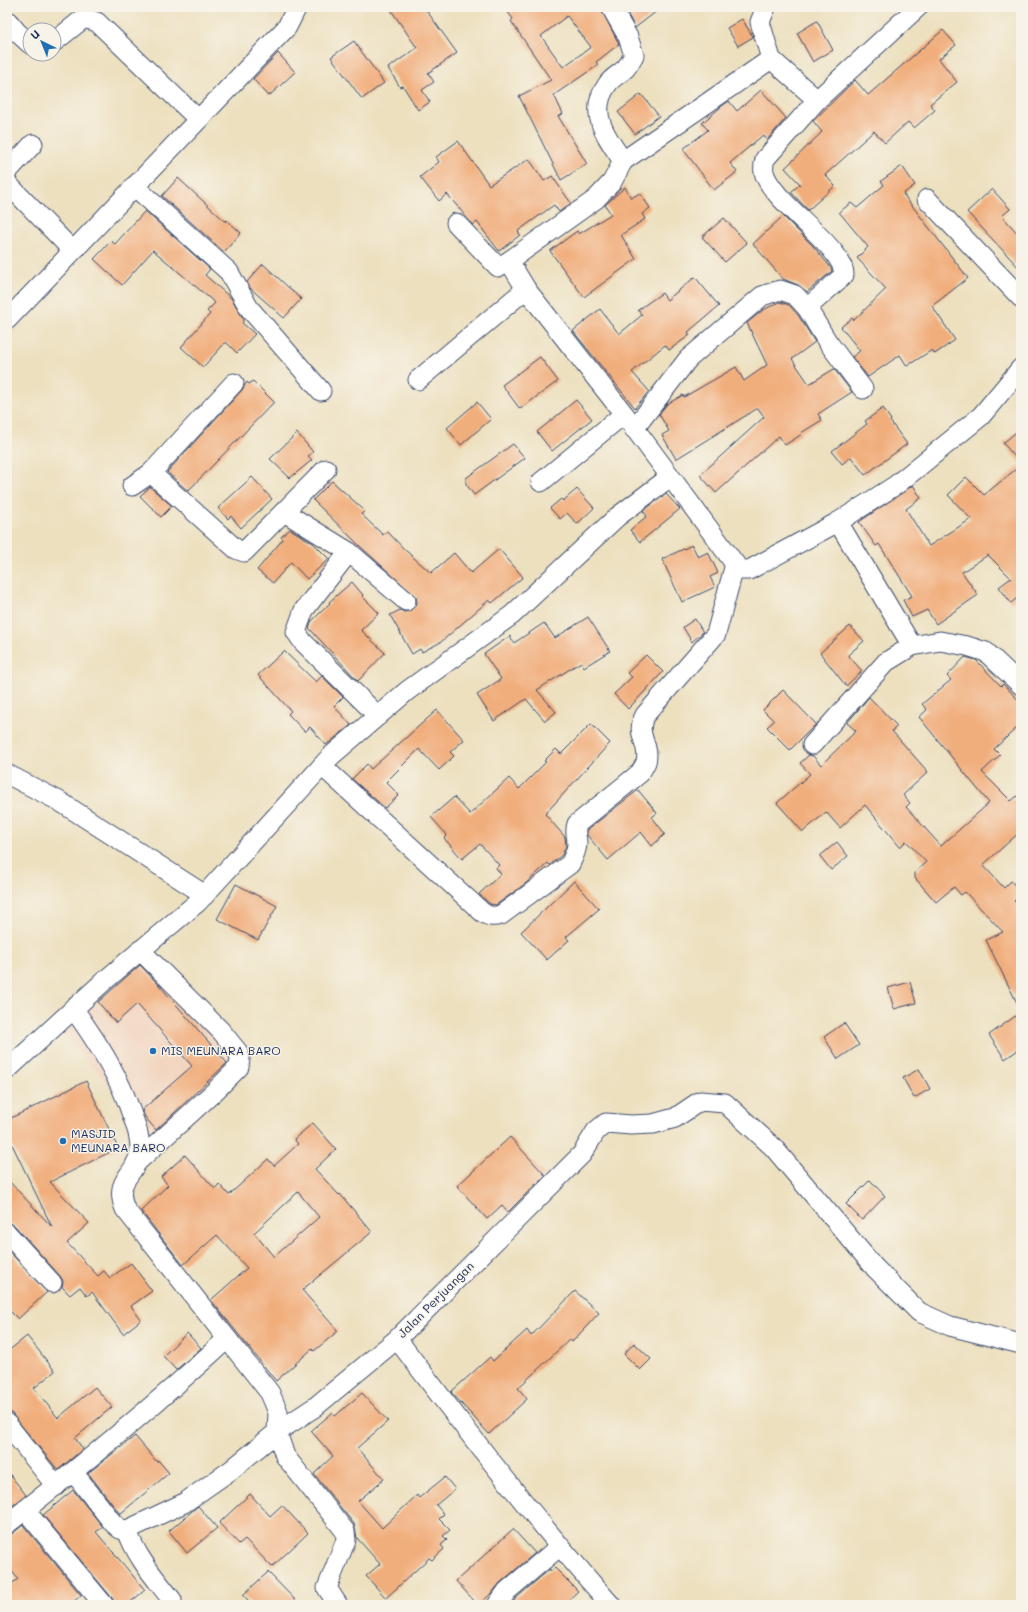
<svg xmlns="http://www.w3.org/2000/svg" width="1028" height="1612" font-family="Mali,sans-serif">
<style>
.built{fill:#f2d4be}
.building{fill:#f1ae7d;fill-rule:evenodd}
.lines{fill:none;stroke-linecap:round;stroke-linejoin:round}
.minor-casing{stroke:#3a4a6d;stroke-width:21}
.minor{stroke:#fff;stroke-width:19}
.poi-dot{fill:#1f6fb2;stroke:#f7f3e8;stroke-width:1.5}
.labels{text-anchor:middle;stroke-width:3;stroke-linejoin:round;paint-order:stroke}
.poi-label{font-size:12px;fill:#1b2f5e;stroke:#f7f3e8;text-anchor:start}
.street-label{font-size:12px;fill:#1b2f5e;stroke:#f7f3e8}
</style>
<rect width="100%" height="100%" fill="#f7f3e8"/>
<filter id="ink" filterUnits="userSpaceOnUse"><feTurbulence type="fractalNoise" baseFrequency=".025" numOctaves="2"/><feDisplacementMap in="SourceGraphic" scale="8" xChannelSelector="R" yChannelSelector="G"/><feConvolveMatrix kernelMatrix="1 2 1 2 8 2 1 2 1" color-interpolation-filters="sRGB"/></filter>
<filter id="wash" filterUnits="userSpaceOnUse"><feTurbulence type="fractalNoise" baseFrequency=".012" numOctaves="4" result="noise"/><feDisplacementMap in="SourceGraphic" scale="16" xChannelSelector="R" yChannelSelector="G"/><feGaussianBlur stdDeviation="0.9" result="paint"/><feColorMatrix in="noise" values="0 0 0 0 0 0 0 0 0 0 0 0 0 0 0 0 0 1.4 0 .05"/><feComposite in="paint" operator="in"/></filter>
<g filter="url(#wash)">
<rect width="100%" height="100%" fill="#ede0bf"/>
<!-- built -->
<path class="built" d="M 143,957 L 246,1070 L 164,1145 L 61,1032 Z"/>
<g id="blocks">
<!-- building -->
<g class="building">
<path d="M 389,7 L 424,7 L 457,53 L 428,73 L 434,82 L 422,90 L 430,102 L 418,110 L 403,86 L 400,87 L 388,68 L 417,48 Z"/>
<path d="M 504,7 L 600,7 L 619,44 L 596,62 L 598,65 L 554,95 L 563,114 L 558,116 L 587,164 L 561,180 L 519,96 L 551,80 L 511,21 L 513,19 ZM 567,16 L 591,47 L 563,67 L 541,36 Z"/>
<path d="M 624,7 L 662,7 L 635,28 Z"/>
<path d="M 742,19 L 753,37 L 738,46 L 727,28 Z"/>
<path d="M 817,21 L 833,50 L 813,62 L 797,33 Z"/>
<path d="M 943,30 L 956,45 L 939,59 L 957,82 L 930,104 L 935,110 L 914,128 L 908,122 L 885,143 L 874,131 L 825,175 L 835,186 L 808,210 L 791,192 L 800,184 L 785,168 L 822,132 L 813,121 L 855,80 L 868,95 Z"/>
<path d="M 354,41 L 384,83 L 362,99 L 331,57 Z"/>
<path d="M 278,53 L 295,72 L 269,96 L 253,79 Z"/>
<path d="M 761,90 L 786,118 L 767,140 L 763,135 L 730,163 L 737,172 L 714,190 L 683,149 L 708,130 L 702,123 L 722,106 L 729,101 L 737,111 Z"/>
<path d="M 641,94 L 659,116 L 635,134 L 618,112 Z"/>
<path d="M 458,141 L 489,185 L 529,159 L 544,181 L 552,176 L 571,203 L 559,212 L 554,205 L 518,231 L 520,235 L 499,251 L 477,222 L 473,225 L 447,194 L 439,201 L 420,177 L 439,162 L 436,157 Z"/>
<path d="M 902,166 L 915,185 L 903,194 L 968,278 L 932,306 L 955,340 L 935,354 L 932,350 L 907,366 L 900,355 L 868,377 L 852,357 L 860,351 L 841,327 L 852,318 L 854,320 L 886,289 L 857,258 L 868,247 L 839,212 L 851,203 L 857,208 L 884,185 L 881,181 Z"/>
<path d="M 178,178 L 226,222 L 227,220 L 241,233 L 224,252 L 162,196 Z"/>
<path d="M 625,187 L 631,198 L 640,193 L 650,208 L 642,214 L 645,219 L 621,235 L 636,259 L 584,297 L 550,251 L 577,231 L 579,234 L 611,214 L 605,205 Z"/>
<path d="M 992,189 L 1010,209 L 1002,216 L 1021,237 L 1021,270 L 967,212 Z"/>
<path d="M 145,211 L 210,269 L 205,275 L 232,299 L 244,320 L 242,323 L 255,334 L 237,353 L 226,342 L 203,367 L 181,347 L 210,314 L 207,311 L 215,303 L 153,250 L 122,285 L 94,259 L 111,241 L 115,244 Z"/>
<path d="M 783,216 L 813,246 L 831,268 L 832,271 L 807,292 L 798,285 L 783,279 L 753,244 Z"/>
<path d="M 724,218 L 747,243 L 725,262 L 702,237 Z"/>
<path d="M 263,264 L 301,299 L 284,318 L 250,288 L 247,282 Z"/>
<path d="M 695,277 L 719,306 L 688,332 L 690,335 L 669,350 L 665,345 L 632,372 L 649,391 L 635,408 L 573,331 L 600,309 L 619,334 L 642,315 L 638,310 L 662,293 L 667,300 Z"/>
<path d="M 780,302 L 789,305 L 798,315 L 815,342 L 792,359 L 809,384 L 834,369 L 852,392 L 818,414 L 822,420 L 801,433 L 802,434 L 785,445 L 779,436 L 716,493 L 700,475 L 764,417 L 758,408 L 676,459 L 662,435 L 669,431 L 659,414 L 667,404 L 683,395 L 684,397 L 736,367 L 744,381 L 767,365 L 747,323 L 763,310 Z"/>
<path d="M 540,357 L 558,381 L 520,409 L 502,385 Z"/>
<path d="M 253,381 L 274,402 L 188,491 L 167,472 L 242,390 L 245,385 L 247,382 L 249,384 Z"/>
<path d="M 576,400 L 592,419 L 552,451 L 537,432 Z"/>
<path d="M 477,402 L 491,419 L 461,445 L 447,428 Z"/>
<path d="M 883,408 L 891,420 L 890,421 L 907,444 L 865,475 L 851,457 L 842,464 L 832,451 L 867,424 L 865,421 Z"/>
<path d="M 1021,428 L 1021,464 L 1003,443 Z"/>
<path d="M 297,433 L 313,452 L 308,456 L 312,460 L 290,478 L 270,459 Z"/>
<path d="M 513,444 L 525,458 L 474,495 L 466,484 L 466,478 Z"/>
<path d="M 1021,465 L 1021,595 L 1011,603 L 999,587 L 1011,578 L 988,555 L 962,572 L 978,595 L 936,624 L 927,610 L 912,617 L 903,600 L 912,596 L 879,544 L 876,546 L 859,522 L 913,485 L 921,498 L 906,509 L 929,546 L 971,519 L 948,495 L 966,477 L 984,495 Z"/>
<path d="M 252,477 L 272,499 L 241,528 L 231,516 L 228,519 L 218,508 Z"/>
<path d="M 332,481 L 365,511 L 361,514 L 383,535 L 387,531 L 404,549 L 431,573 L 454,553 L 471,573 L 499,549 L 523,577 L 492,603 L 489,600 L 441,642 L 422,652 L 420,649 L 412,654 L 390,615 L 400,610 L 404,612 L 410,611 L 417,603 L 416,597 L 361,547 L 313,500 Z"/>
<path d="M 150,487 L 172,506 L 161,517 L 140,496 Z"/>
<path d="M 577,489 L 594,508 L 577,524 L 567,513 L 560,519 L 550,508 L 561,499 L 563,501 Z"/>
<path d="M 666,494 L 680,509 L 640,542 L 630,530 L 647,516 L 643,511 Z"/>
<path d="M 290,529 L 313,543 L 329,559 L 307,579 L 291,562 L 273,583 L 257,570 L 283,539 L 281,537 Z"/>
<path d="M 692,545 L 698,557 L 708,552 L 718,573 L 710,577 L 715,587 L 682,602 L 662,559 Z"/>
<path d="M 352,582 L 363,595 L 362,596 L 379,613 L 361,630 L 385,653 L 358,681 L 309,628 L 311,622 L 330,603 L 329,602 Z"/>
<path d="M 588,617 L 610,651 L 584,667 L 581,662 L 537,690 L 556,712 L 545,721 L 526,699 L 494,721 L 477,695 L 501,679 L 484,654 L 510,636 L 514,643 L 544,623 L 555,638 Z"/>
<path d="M 695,619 L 703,632 L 692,642 L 683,627 Z"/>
<path d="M 850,626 L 864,641 L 848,655 L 862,671 L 846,686 L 820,653 Z"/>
<path d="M 284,651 L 316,682 L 322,676 L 343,697 L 334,706 L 351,725 L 326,745 L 310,727 L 305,732 L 288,714 L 291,711 L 258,675 Z"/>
<path d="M 646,655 L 663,672 L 628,709 L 614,694 L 632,677 L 627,673 Z"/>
<path d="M 965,657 L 976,660 L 1001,686 L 1003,684 L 1021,703 L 1021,724 L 994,749 L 1000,755 L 982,772 L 1011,801 L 1021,793 L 1021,831 L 983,865 L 1004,888 L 1011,881 L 1021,892 L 1021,895 L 1014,901 L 1021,908 L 1021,1011 L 986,940 L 1003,932 L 965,892 L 961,895 L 954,887 L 936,902 L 915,878 L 915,872 L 926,862 L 906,841 L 900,847 L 865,805 L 840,828 L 826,812 L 803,832 L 777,803 L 810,774 L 800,763 L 809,755 L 813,756 L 821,765 L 856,731 L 847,723 L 869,697 L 897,726 L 892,731 L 928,772 L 903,795 L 910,803 L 906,807 L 941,846 L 989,803 L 919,717 L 927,710 L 922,704 L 951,680 L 947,676 Z"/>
<path d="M 783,690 L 816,724 L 790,750 L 767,727 L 774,721 L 763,710 Z"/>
<path d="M 437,710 L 464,740 L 450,752 L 454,756 L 439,770 L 419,749 L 386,782 L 399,795 L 385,808 L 352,779 L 367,764 L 371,769 Z"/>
<path d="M 591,724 L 610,743 L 545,814 L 565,837 L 566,846 L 562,855 L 550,865 L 548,863 L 525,884 L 496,905 L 490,904 L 479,894 L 501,874 L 496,868 L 499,865 L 480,844 L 462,859 L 444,838 L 447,835 L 431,817 L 454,797 L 470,814 L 509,778 L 519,789 L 546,762 L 544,761 L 556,749 L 561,754 Z"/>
<path d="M 638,790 L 657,813 L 652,817 L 665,834 L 652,846 L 641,832 L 608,860 L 587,835 L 587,830 Z"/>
<path d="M 837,842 L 848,856 L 831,870 L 820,856 Z"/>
<path d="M 574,881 L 599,909 L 566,937 L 569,940 L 547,960 L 521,932 Z"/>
<path d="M 236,884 L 277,906 L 258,940 L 217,919 Z"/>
<path d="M 140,965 L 159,985 L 227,1063 L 156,1130 L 145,1117 L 142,1110 L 192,1066 L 137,1004 L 116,1023 L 98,1002 Z"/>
<path d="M 910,982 L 916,1003 L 894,1009 L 888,988 Z"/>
<path d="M 1021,1012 L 1021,1048 L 1005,1059 L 989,1035 Z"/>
<path d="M 844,1023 L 859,1045 L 838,1059 L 824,1037 Z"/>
<path d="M 919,1069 L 930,1089 L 914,1098 L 903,1078 Z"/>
<path d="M 86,1081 L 118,1148 L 50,1182 L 89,1223 L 67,1243 L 98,1276 L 104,1271 L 110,1278 L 131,1263 L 152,1291 L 131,1306 L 141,1320 L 123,1334 L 92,1292 L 87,1296 L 80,1287 L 70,1295 L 62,1287 L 63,1281 L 60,1276 L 15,1226 L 7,1222 L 7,1179 L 52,1227 L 7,1134 L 7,1120 Z"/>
<path d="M 313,1123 L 336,1149 L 315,1169 L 339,1195 L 340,1194 L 372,1232 L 302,1290 L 338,1331 L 314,1351 L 312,1349 L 276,1381 L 211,1300 L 247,1268 L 217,1235 L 183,1265 L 141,1211 L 168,1185 L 161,1177 L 185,1155 L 215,1189 L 219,1184 L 229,1195 L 268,1159 L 274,1166 L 298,1144 L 294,1139 ZM 298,1192 L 319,1217 L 274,1257 L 254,1233 Z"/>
<path d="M 510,1137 L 545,1175 L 508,1212 L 502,1205 L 487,1219 L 457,1186 Z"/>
<path d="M 870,1180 L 885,1196 L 862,1220 L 846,1204 Z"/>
<path d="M 7,1249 L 47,1292 L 18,1319 L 7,1308 Z"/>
<path d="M 575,1291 L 599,1313 L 572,1342 L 570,1339 L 518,1388 L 527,1399 L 489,1434 L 451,1392 L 490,1357 L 493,1361 L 527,1330 L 531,1336 Z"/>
<path d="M 187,1333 L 201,1348 L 176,1370 L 163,1356 Z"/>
<path d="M 27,1336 L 55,1371 L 34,1388 L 58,1418 L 95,1387 L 112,1407 L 75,1438 L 83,1449 L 58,1470 L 7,1408 L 7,1352 Z"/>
<path d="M 634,1343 L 651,1359 L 640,1370 L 624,1354 Z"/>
<path d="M 362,1393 L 388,1421 L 357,1448 L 384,1479 L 358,1501 L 382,1528 L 417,1495 L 419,1498 L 445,1477 L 455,1489 L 436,1505 L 444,1514 L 439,1519 L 450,1530 L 443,1536 L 447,1540 L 441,1545 L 444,1549 L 432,1560 L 429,1558 L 386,1598 L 366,1576 L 380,1564 L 357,1538 L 354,1524 L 314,1474 L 333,1456 L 311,1431 L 332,1413 L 335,1416 Z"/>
<path d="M 135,1436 L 157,1462 L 158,1460 L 169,1473 L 120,1514 L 88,1473 Z"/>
<path d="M 7,1471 L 26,1495 L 7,1510 Z"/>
<path d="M 73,1490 L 103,1527 L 96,1532 L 145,1590 L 127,1605 L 115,1605 L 112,1598 L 43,1515 Z"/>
<path d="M 250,1494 L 270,1516 L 282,1505 L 308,1533 L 272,1567 L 245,1539 L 239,1544 L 219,1523 Z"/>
<path d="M 198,1506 L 217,1528 L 187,1553 L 169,1531 Z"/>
<path d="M 23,1525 L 81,1595 L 70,1605 L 7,1605 L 7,1587 L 18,1579 L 7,1565 L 7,1535 L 13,1533 Z"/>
<path d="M 513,1529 L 535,1553 L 500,1583 L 491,1594 L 478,1605 L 456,1581 Z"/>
<path d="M 555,1568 L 578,1591 L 563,1605 L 517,1605 L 514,1601 L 515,1599 L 550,1569 L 551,1571 Z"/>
<path d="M 268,1572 L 300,1605 L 253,1605 L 243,1595 Z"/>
</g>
</g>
</g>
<g filter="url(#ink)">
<use href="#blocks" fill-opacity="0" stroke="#3a4a6d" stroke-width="1"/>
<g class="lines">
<!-- minor casing -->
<g class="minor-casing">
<g id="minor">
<path d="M 766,7 L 760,22 L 771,59 L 817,100"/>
<path d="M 7,20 L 17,32 L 30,44"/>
<path d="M 54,42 L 84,18 L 97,22 L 198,119"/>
<path d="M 623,161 L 771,59"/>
<path d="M 7,172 L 33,144"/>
<path d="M 7,183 L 72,250"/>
<path d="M 134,186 L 229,272 L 249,308 L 321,391"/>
<path d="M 927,199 L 1021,298"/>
<path d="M 456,223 L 498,267 L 509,261 L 596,199 L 612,182 L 623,161 C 607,138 587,113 607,85 C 611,78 620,74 626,68 C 629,64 632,59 634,55 L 628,37 L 611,7"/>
<path d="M 509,261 L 526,289 L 624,414 L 735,564 L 742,570 L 749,570 L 838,522 L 896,485 L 981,416 L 1021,368"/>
<path d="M 807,308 L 844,275 C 845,247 771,202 764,172 C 763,168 764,163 765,159 L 817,100 L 918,7"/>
<path d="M 7,320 L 287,27 L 297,7"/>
<path d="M 418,380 L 526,289"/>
<path d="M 234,383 L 151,473 L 236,549 L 244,552 L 326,469"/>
<path d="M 634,429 L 688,359 L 762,296 L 780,290 L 795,295 L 807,308 L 827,341 L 863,389"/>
<path d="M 541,482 L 624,414"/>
<path d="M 132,486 L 151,473"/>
<path d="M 284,512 L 349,552"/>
<path d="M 838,522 L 912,646 L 940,641 L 967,646 L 986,652 L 1021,685"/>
<path d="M 378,716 L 303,642 L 296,632 L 304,610 L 349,552 L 406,601"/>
<path d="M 812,745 L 886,662 L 912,646"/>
<path d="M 322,766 L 482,912 C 489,917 493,917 501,915 L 570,864 C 573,858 577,851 577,843 C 577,836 574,831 577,824 L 640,773 C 642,769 645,765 646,762 C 651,744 634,735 645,715 L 716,634 L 735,564"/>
<path d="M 7,774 L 59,801 L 205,895"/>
<path d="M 73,1008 C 97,1042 119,1075 132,1115 C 136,1125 140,1137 140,1148 C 139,1176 112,1177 125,1209 L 270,1393 L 278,1412 L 277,1432 L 285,1456 L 345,1531 L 346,1540 L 327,1588 L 338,1605"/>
<path d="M 7,1070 L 103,982 L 198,902 L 331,756 L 407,691 L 512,615 L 617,517 L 670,477"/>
<path d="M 136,1163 L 215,1091 L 239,1067 L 240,1059 L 238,1052 L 221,1031 L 140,950"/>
<path d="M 7,1233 L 52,1283"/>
<path d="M 397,1339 C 466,1430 535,1520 611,1605"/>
<path d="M 7,1424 L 56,1486"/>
<path d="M 74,1473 L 113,1523 L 120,1529 L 127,1530 L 184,1503 L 231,1470 L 277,1432 L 315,1407 L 397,1339 L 582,1154 L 596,1131 L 606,1123 L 631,1125 L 653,1124 L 675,1118 L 700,1101 L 725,1103 L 773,1147 L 875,1268 L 919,1312 L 950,1326 L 1021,1344"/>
<path d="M 25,1510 L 104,1605"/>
<path d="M 7,1524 C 83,1465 156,1404 227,1339"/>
<path d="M 127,1530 C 136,1557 155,1578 172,1600 L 172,1605"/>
<path d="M 497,1605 L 507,1591 L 559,1547"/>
</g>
</g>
<!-- minor -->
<use href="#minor" class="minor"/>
</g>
</g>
<!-- markers -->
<g class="poi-dot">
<circle cx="153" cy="1051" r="4"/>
<circle cx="63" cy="1141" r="4"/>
</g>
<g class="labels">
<!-- poi labels -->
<g class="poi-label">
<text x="161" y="1055">MIS MEUNARA BARO</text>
<text x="71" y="1138">MASJID<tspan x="71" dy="14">MEUNARA BARO</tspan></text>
</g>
<!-- street labels -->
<g class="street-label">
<text transform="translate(436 1300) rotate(-45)" y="4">Jalan Perjuangan</text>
</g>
</g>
<!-- margin -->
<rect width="1028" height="1612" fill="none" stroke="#f7f3e8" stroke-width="24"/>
<!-- north arrow -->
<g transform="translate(42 42) rotate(317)"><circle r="19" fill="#f7f3e8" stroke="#9fa5b1"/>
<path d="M0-3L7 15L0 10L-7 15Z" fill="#1f6fb2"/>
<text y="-6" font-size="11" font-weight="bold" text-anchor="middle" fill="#1b2f5e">U</text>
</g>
</svg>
